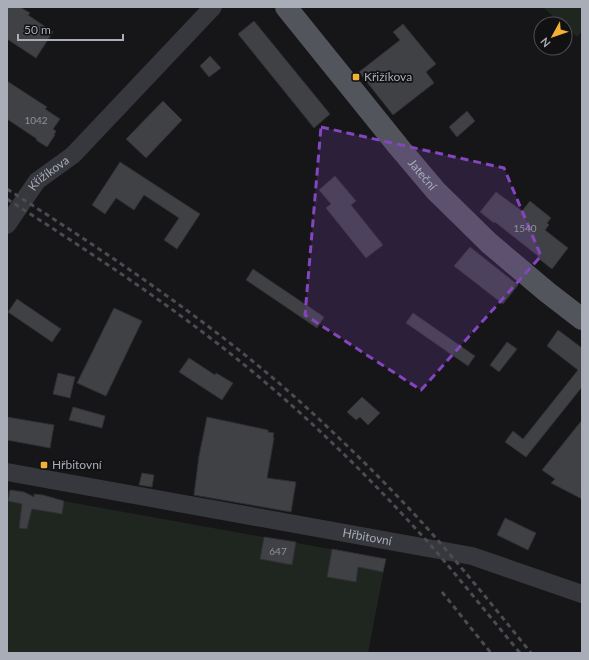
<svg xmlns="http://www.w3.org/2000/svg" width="589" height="660" font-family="Lato,sans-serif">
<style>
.green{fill:#1e261f}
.building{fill:#404145;stroke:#303034}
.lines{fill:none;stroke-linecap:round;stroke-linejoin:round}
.minor{stroke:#37383d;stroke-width:18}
.major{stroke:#53555c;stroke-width:22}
.rail{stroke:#4a4c52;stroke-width:3;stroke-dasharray:5 4;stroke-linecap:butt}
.marked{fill:#8446be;fill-opacity:0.2;stroke:#8446be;stroke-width:3;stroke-dasharray:8 5;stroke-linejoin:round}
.poi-dot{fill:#f2b134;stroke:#111113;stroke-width:1.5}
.labels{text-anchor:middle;stroke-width:3.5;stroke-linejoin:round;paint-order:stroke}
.number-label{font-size:10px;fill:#8e929b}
.poi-label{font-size:12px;fill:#a8adb8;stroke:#111113;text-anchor:start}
.street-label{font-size:12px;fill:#a8adb8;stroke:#111113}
</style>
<rect width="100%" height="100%" fill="#161618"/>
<!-- green -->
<g class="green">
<path d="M 543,7 L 582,7 L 582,32 L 577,37 L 565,26 L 565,24 L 562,24 Z"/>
<path d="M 7,491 L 386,559 L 368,653 L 7,653 Z"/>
</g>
<!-- building -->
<g class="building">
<path d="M 7,7 L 20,7 L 30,13 L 28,15 L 53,32 L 36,58 L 7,39 Z"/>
<path d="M 254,21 L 330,114 L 314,128 L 238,34 Z"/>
<path d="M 403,24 L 436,64 L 426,72 L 434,83 L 393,115 L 359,72 L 400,40 L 393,32 Z"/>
<path d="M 210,56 L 221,68 L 209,77 L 200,66 Z"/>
<path d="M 7,81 L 47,107 L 45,109 L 60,119 L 53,129 L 56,131 L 54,135 L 55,135 L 47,147 L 36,140 L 37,139 L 7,119 Z"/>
<path d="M 163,101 L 182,120 L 146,158 L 126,139 Z"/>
<path d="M 467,111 L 475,121 L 457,137 L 449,127 Z"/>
<path d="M 120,162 L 200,214 L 177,249 L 164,240 L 179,218 L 144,195 L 134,210 L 116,198 L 105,214 L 92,205 Z"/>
<path d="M 335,176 L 356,201 L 351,205 L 383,245 L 366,258 L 326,208 L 331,204 L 319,190 Z"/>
<path d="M 496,192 L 522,211 L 530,201 L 551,218 L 547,223 L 549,225 L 545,230 L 568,248 L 552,269 L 538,258 L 538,256 L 495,222 L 494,223 L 480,212 Z"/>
<path d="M 470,247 L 518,285 L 503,304 L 454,266 Z"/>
<path d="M 253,269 L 324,317 L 317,328 L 246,280 Z"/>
<path d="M 17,299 L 61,329 L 52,342 L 8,312 Z"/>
<path d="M 114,308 L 142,321 L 106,396 L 77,383 Z"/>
<path d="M 413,313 L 475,356 L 468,366 L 406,323 Z"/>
<path d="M 558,330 L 582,348 L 582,387 L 526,457 L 505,442 L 513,431 L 523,439 L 578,370 L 547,346 Z"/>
<path d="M 507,342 L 517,349 L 499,372 L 490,365 Z"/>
<path d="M 189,358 L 215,375 L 216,373 L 233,383 L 222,400 L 179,372 Z"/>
<path d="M 58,373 L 75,377 L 70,398 L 53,394 Z"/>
<path d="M 362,397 L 380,413 L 368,425 L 360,417 L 356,420 L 347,412 Z"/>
<path d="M 73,407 L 105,416 L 102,428 L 69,420 Z"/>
<path d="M 7,417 L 54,425 L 50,448 L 7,440 Z"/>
<path d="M 207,417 L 268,430 L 268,432 L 274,433 L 273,437 L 274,438 L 267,478 L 296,482 L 291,512 L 194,495 L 199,456 Z"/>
<path d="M 582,420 L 582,499 L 551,483 L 555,479 L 542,470 Z"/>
<path d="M 142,473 L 154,475 L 152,487 L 139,485 Z"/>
<path d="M 10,490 L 24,492 L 34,497 L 34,494 L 43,495 L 64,501 L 62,514 L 32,509 L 27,529 L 19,528 L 22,504 L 8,501 Z"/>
<path d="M 505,518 L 536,533 L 528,550 L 497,535 Z"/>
<path d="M 264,537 L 296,542 L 292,565 L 260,559 Z"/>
<path d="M 332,549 L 386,559 L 383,572 L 358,567 L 356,582 L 327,577 Z"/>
</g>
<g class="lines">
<!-- minor -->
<g class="minor">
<path id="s1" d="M 7,225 L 37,181 L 73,155 L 213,7"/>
<path id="s2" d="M 7,472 L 472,556 L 582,594"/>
</g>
<!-- major -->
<path class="major" id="s3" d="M 286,7 L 398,146 L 436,191 L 489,243 L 547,292 L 582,319"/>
<!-- rail -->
<g class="rail">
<path d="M 7,189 C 107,253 207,319 296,398 C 338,436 379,476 417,517 C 457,561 494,607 531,653"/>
<path d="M 7,199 C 91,253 176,308 253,372 C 318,426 378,486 434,549 C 463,583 491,618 520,653"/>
<path d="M 442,592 L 491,653"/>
</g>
</g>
<!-- marked area -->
<path class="marked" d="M 321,127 L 504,168 L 541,256 L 421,390 L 305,315 Z"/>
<!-- markers -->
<g class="poi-dot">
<rect x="352" y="73" width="8" height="8" rx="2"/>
<rect x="40" y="461" width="8" height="8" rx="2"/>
</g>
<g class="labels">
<!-- number labels -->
<g class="number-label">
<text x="36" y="124">1042</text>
<text x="525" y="232">1540</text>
<text x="278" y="555">647</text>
</g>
<!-- poi labels -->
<g class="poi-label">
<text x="364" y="81">Křižíkova</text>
<text x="52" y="469">Hřbitovní</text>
</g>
<!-- street labels -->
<g class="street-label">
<text dy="4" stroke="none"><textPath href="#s3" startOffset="216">Jateční</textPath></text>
<text dy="4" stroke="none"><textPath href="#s1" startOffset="67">Křižíkova</textPath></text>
<text dy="4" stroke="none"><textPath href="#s2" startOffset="366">Hřbitovní</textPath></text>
</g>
</g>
<!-- border -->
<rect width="589" height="660" fill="none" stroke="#a8adb8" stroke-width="16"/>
<!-- north arrow -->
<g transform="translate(553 36) rotate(230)"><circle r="19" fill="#111113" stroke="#4d4f55"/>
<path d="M0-3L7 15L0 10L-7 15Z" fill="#f2b134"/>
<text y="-6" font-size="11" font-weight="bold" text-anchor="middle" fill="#a8adb8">N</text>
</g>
<!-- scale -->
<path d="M18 34v6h105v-6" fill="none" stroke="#a8adb8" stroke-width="2"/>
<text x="24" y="34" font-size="12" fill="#a8adb8" stroke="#111113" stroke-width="3" paint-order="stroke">50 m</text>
</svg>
